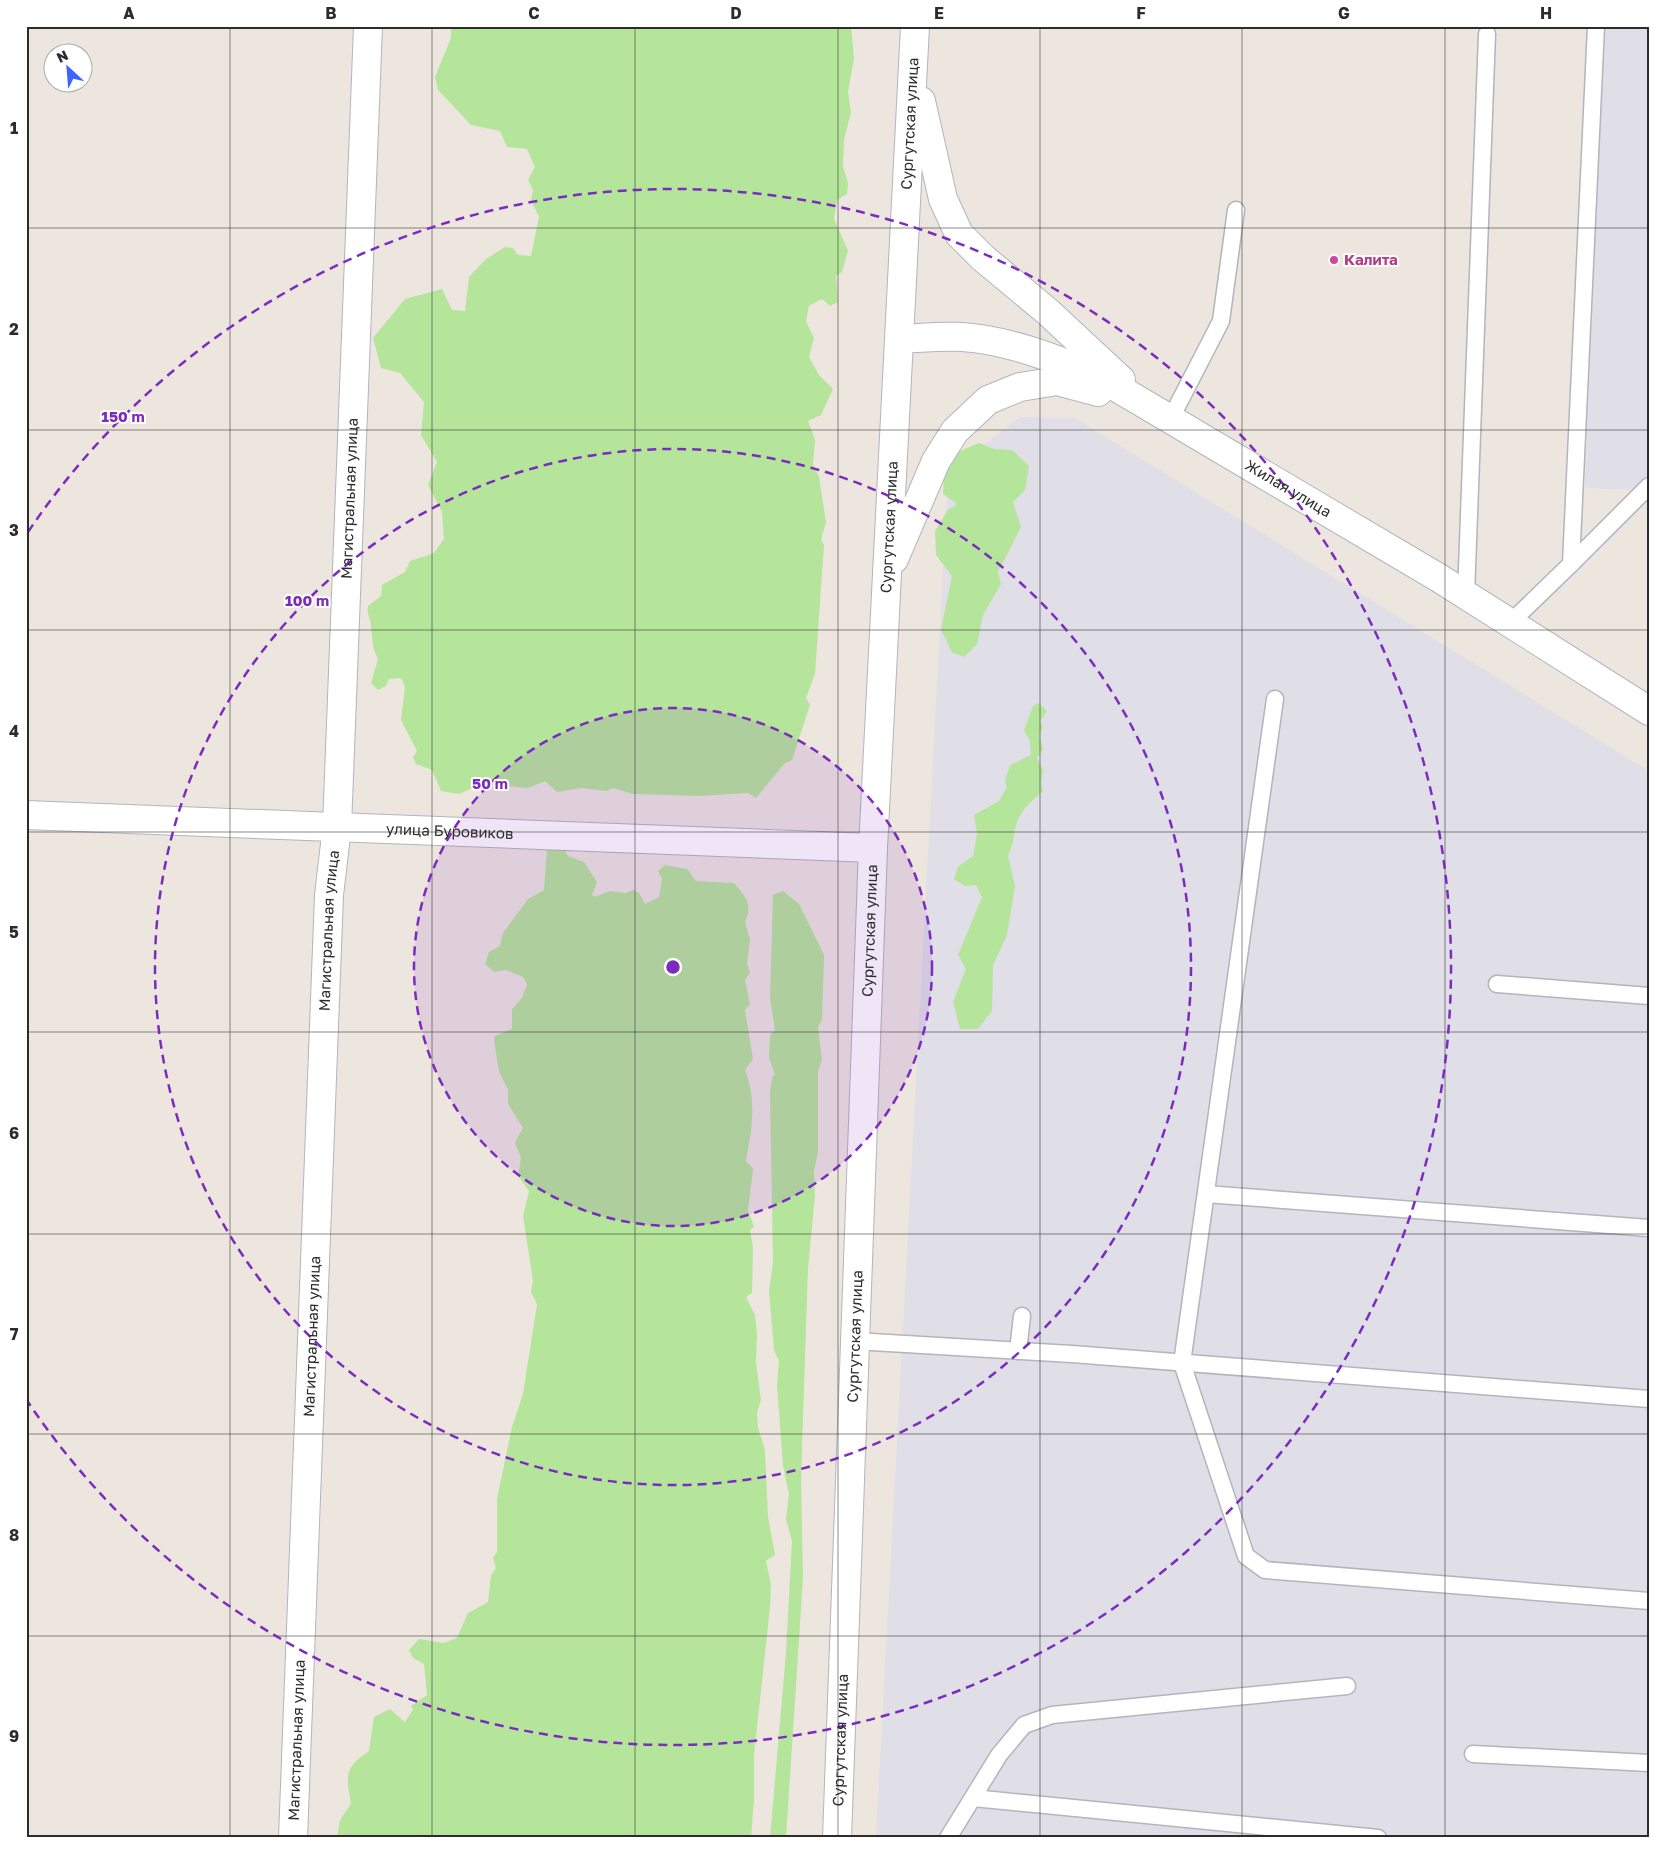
<svg xmlns="http://www.w3.org/2000/svg" width="1675" height="1864" font-family="'Golos Text',sans-serif">
<style>
.industrial{fill:#e0dee6}
.green{fill:#b5e59a}
.lines{fill:none;stroke-linecap:round;stroke-linejoin:round}
.service-casing{stroke:#b2b5bf;stroke-width:19}
.minor-casing{stroke:#b2b5bf;stroke-width:30}
.secondary-casing{stroke:#b2b5bf;stroke-width:30}
.service{stroke:#fff;stroke-width:16}
.minor{stroke:#fff;stroke-width:28}
.secondary{stroke:#fff;stroke-width:28}
.grid{fill:none;stroke:#2c2c2c;stroke-width:1;stroke-opacity:0.55}
.ring{fill:none;stroke:#7b2cbf;stroke-width:2.5;stroke-dasharray:9 6}
.hotel-dot{fill:#d1479c;stroke:#fff;stroke-width:2}
.labels{text-anchor:middle;stroke-width:4;stroke-linejoin:round;paint-order:stroke}
.street-label{font-size:15px;fill:#2c2c2c;stroke:#fff}
.hotel-label{font-size:15px;font-weight:bold;fill:#b23c85;stroke:#fff;text-anchor:start}
.centre{fill:#7b2cbf;stroke:#fff;stroke-width:2.5}
.ring-label{font-size:15px;text-anchor:middle;font-weight:bold;fill:#7b2cbf;stroke:#fff;stroke-width:4;stroke-linejoin:round;paint-order:stroke}
.neatline{fill:none;stroke:#2c2c2c;stroke-width:2}
.grid-label{font-size:16px;text-anchor:middle;font-weight:bold;fill:#2c2c2c}
</style>
<rect width="100%" height="100%" fill="#ede6de"/>
<!-- industrial -->
<g class="industrial">
<path d="M 1604,26 L 1649,26 L 1649,477 L 1636,490 L 1585,488 Z"/>
<path d="M 1020,417 L 1075,418 L 1649,771 L 1649,1838 L 876,1838 L 947,497 L 982,446 Z"/>
</g>
<!-- green -->
<g class="green">
<path d="M 451,26 L 851,26 L 854,58 L 848,92 L 851,112 L 844,140 L 843,166 L 848,183 L 847,194 L 837,200 L 834,219 L 848,251 L 842,272 L 836,276 L 838,302 L 830,306 L 822,299 L 809,306 L 806,321 L 814,338 L 809,357 L 819,375 L 833,389 L 821,415 L 808,421 L 815,440 L 813,464 L 819,477 L 826,522 L 821,540 L 824,545 L 815,674 L 806,698 L 810,705 L 792,760 L 785,763 L 756,798 L 748,793 L 699,796 L 633,794 L 613,788 L 606,791 L 581,788 L 557,792 L 545,781 L 528,788 L 482,784 L 459,794 L 441,791 L 432,770 L 416,764 L 413,757 L 417,751 L 401,720 L 405,687 L 401,678 L 389,679 L 386,686 L 378,690 L 371,683 L 378,659 C 371,644 373,641 371,626 C 371,619 366,613 368,606 L 381,596 L 382,585 L 405,572 L 410,561 L 434,553 L 444,539 L 442,512 L 428,485 L 437,462 L 421,435 L 424,402 L 400,373 L 381,368 L 373,338 L 405,299 L 442,289 L 452,310 L 465,311 L 469,277 L 486,259 L 505,247 L 513,248 L 518,255 L 531,256 L 539,217 L 531,200 L 533,190 L 528,180 L 535,167 L 527,149 L 507,147 L 500,131 L 471,125 L 438,90 L 435,77 L 451,38 Z"/>
<path d="M 979,443 L 994,449 L 1012,450 L 1029,466 L 1025,490 L 1013,502 L 1021,527 L 998,572 L 1001,584 L 983,615 L 977,644 L 964,657 L 952,652 L 941,630 L 952,576 L 936,555 L 935,531 L 947,511 L 957,504 L 943,494 L 944,475 L 960,451 Z"/>
<path d="M 1039,703 L 1047,711 L 1040,721 L 1043,727 L 1039,735 L 1043,749 L 1037,758 L 1043,770 L 1041,783 L 1043,791 C 1033,800 1020,810 1016,825 C 1013,836 1014,845 1008,855 L 1015,886 L 1007,935 L 993,965 L 992,1011 L 978,1029 L 960,1029 L 953,1002 L 966,969 L 958,955 L 982,897 L 976,885 L 965,886 L 954,879 L 958,867 L 973,856 L 977,834 L 974,815 L 999,801 L 1007,787 L 1005,781 L 1010,765 L 1031,755 L 1030,741 L 1024,730 L 1033,706 Z"/>
<path d="M 562,846 L 568,856 L 584,862 L 597,882 L 592,895 L 594,897 L 610,891 L 625,893 L 633,890 L 639,893 L 645,904 L 659,897 L 662,879 L 658,871 L 665,865 L 687,869 L 696,881 L 734,883 C 746,898 753,903 745,922 L 750,940 L 747,964 L 750,973 L 745,980 L 750,1004 L 745,1010 L 753,1059 L 745,1070 C 757,1101 752,1128 746,1161 L 753,1169 L 748,1210 L 754,1227 L 750,1230 L 753,1247 L 752,1293 L 746,1297 L 755,1315 L 757,1334 L 756,1362 L 761,1400 L 757,1412 L 758,1428 L 765,1450 L 768,1517 L 775,1555 L 766,1561 L 771,1585 L 770,1607 L 754,1755 L 754,1800 L 751,1838 L 337,1838 L 340,1820 L 351,1804 C 346,1775 344,1768 369,1751 L 374,1717 L 390,1709 L 405,1722 L 413,1710 L 411,1706 L 427,1695 L 424,1664 L 413,1658 L 409,1650 L 419,1639 L 444,1643 L 457,1638 L 468,1613 L 488,1602 L 491,1575 L 496,1568 L 493,1558 L 497,1552 L 497,1499 L 512,1427 L 523,1394 L 537,1304 L 531,1292 L 533,1281 L 523,1216 L 529,1191 L 518,1176 L 521,1158 L 515,1142 L 523,1128 L 508,1104 L 508,1090 L 499,1071 L 494,1040 L 495,1036 L 512,1029 L 512,1009 L 522,998 L 527,984 L 523,977 L 506,970 L 494,972 L 485,964 L 489,952 L 500,946 L 503,933 L 528,899 L 544,890 L 547,848 Z"/>
<path d="M 783,891 L 799,904 L 824,955 L 822,1019 L 818,1027 L 822,1060 L 818,1071 L 818,1152 L 814,1171 L 815,1196 L 808,1268 L 801,1478 L 803,1578 L 786,1838 L 770,1838 L 786,1652 L 792,1541 L 786,1519 L 789,1494 L 783,1466 L 777,1385 L 779,1361 L 774,1350 L 769,1291 L 773,1262 L 770,1094 L 772,1078 L 775,1074 L 769,1058 L 770,1035 L 775,1030 L 770,998 L 773,895 Z"/>
</g>
<g class="lines">
<!-- service casing -->
<g class="service-casing">
<g id="service">
<path d="M 1171,418 L 1221,321 L 1236,210"/>
<path d="M 1571,564 L 1596,26"/>
<path d="M 1466,595 L 1487,34"/>
<path d="M 1510,623 L 1571,564 L 1649,486"/>
<path d="M 1275,699 L 1182,1363 L 1246,1556 L 1265,1570 L 1649,1601"/>
<path d="M 1497,984 L 1649,996"/>
<path d="M 1206,1194 L 1649,1228"/>
<path d="M 855,1341 L 1072,1354 L 1649,1399"/>
<path d="M 1018,1351 L 1022,1316"/>
<path d="M 1473,1754 L 1649,1763"/>
<path d="M 973,1798 L 1378,1838"/>
<path d="M 948,1838 L 999,1755 L 1024,1725 L 1052,1715 L 1347,1686"/>
</g>
</g>
<!-- minor casing -->
<g class="minor-casing">
<g id="minor">
<path id="s1" d="M 26,815 L 873,848"/>
<path id="s2" d="M 293,1838 L 329,895 L 337,827 L 368,26"/>
</g>
</g>
<!-- secondary casing -->
<g class="secondary-casing">
<g id="secondary">
<path d="M 921,101 L 943,199 L 959,234 L 983,258 L 1048,312 L 1121,380"/>
<path id="s3" d="M 900,339 C 921,338 942,336 962,337 C 1008,340 1057,359 1099,377 L 1439,578 L 1649,711"/>
<path d="M 894,559 L 936,461 L 955,431 L 988,400 L 1020,387 L 1057,381 L 1098,392"/>
<path id="s4" d="M 837,1838 L 873,848 L 915,26"/>
</g>
</g>
<!-- service -->
<use href="#service" class="service"/>
<!-- minor -->
<use href="#minor" class="minor"/>
<!-- secondary -->
<use href="#secondary" class="secondary"/>
</g>
<!-- grid -->
<path class="grid" d="M 230,26 L 230,1838M 432,26 L 432,1838M 635,26 L 635,1838M 838,26 L 838,1838M 1040,26 L 1040,1838M 1242,26 L 1242,1838M 1445,26 L 1445,1838M 26,228 L 1649,228M 26,430 L 1649,430M 26,630 L 1649,630M 26,832 L 1649,832M 26,1032 L 1649,1032M 26,1234 L 1649,1234M 26,1434 L 1649,1434M 26,1636 L 1649,1636"/>
<!-- distance rings -->
<circle cx="673" cy="967" r="259" fill="#7b2cbf" fill-opacity=".12"/>
<g class="ring">
<circle cx="673" cy="967" r="259"/>
<circle cx="673" cy="967" r="518"/>
<path d="M28 532A778 778 0 1 1 28 1402"/>
</g>
<!-- markers -->
<circle class="hotel-dot" cx="1334" cy="260" r="5"/>
<g class="labels">
<!-- street labels -->
<g class="street-label">
<text dy="5" stroke="none"><textPath href="#s4" startOffset="1716">Сургутская улица</textPath></text>
<text dy="5" stroke="none"><textPath href="#s3" startOffset="425">Жилая улица</textPath></text>
<text dy="5" stroke="none"><textPath href="#s2" startOffset="1341">Магистральная улица</textPath></text>
<text dy="5" stroke="none"><textPath href="#s4" startOffset="1312">Сургутская улица</textPath></text>
<text dy="5" stroke="none"><textPath href="#s1" startOffset="424">улица Буровиков</textPath></text>
<text dy="5" stroke="none"><textPath href="#s2" startOffset="908">Магистральная улица</textPath></text>
<text dy="5" stroke="none"><textPath href="#s4" startOffset="908">Сургутская улица</textPath></text>
<text dy="5" stroke="none"><textPath href="#s2" startOffset="502">Магистральная улица</textPath></text>
<text dy="5" stroke="none"><textPath href="#s4" startOffset="502">Сургутская улица</textPath></text>
<text dy="5" stroke="none"><textPath href="#s2" startOffset="98">Магистральная улица</textPath></text>
<text dy="5" stroke="none"><textPath href="#s4" startOffset="98">Сургутская улица</textPath></text>
</g>
<!-- hotel labels -->
<g class="hotel-label">
<text x="1344" y="265">Калита</text>
</g>
</g>
<circle cx="673" cy="967" r="8" class="centre"/>
<g class="ring-label">
<text x="123" y="422">150 m</text>
<text x="307" y="606">100 m</text>
<text x="490" y="789">50 m</text>
</g>
<!-- border -->
<rect width="1675" height="1864" fill="none" stroke="#ffffff" stroke-width="55"/>
<!-- north arrow -->
<g transform="translate(68 68) rotate(334)"><circle r="24" fill="#ffffff" stroke="#ababab"/>
<path d="M0-4L9 19L0 12L-9 19Z" fill="#3c65fd"/>
<text y="-8" font-size="14" font-weight="bold" text-anchor="middle" fill="#2c2c2c">N</text>
</g>
<rect x="28" y="28" width="1620" height="1808" class="neatline"/>
<g class="grid-label">
<text x="129" y="19">A</text>
<text x="331" y="19">B</text>
<text x="534" y="19">C</text>
<text x="736" y="19">D</text>
<text x="939" y="19">E</text>
<text x="1141" y="19">F</text>
<text x="1344" y="19">G</text>
<text x="1546" y="19">H</text>
<text x="14" y="134">1</text>
<text x="14" y="335">2</text>
<text x="14" y="536">3</text>
<text x="14" y="737">4</text>
<text x="14" y="938">5</text>
<text x="14" y="1139">6</text>
<text x="14" y="1340">7</text>
<text x="14" y="1541">8</text>
<text x="14" y="1742">9</text>
</g>
</svg>
